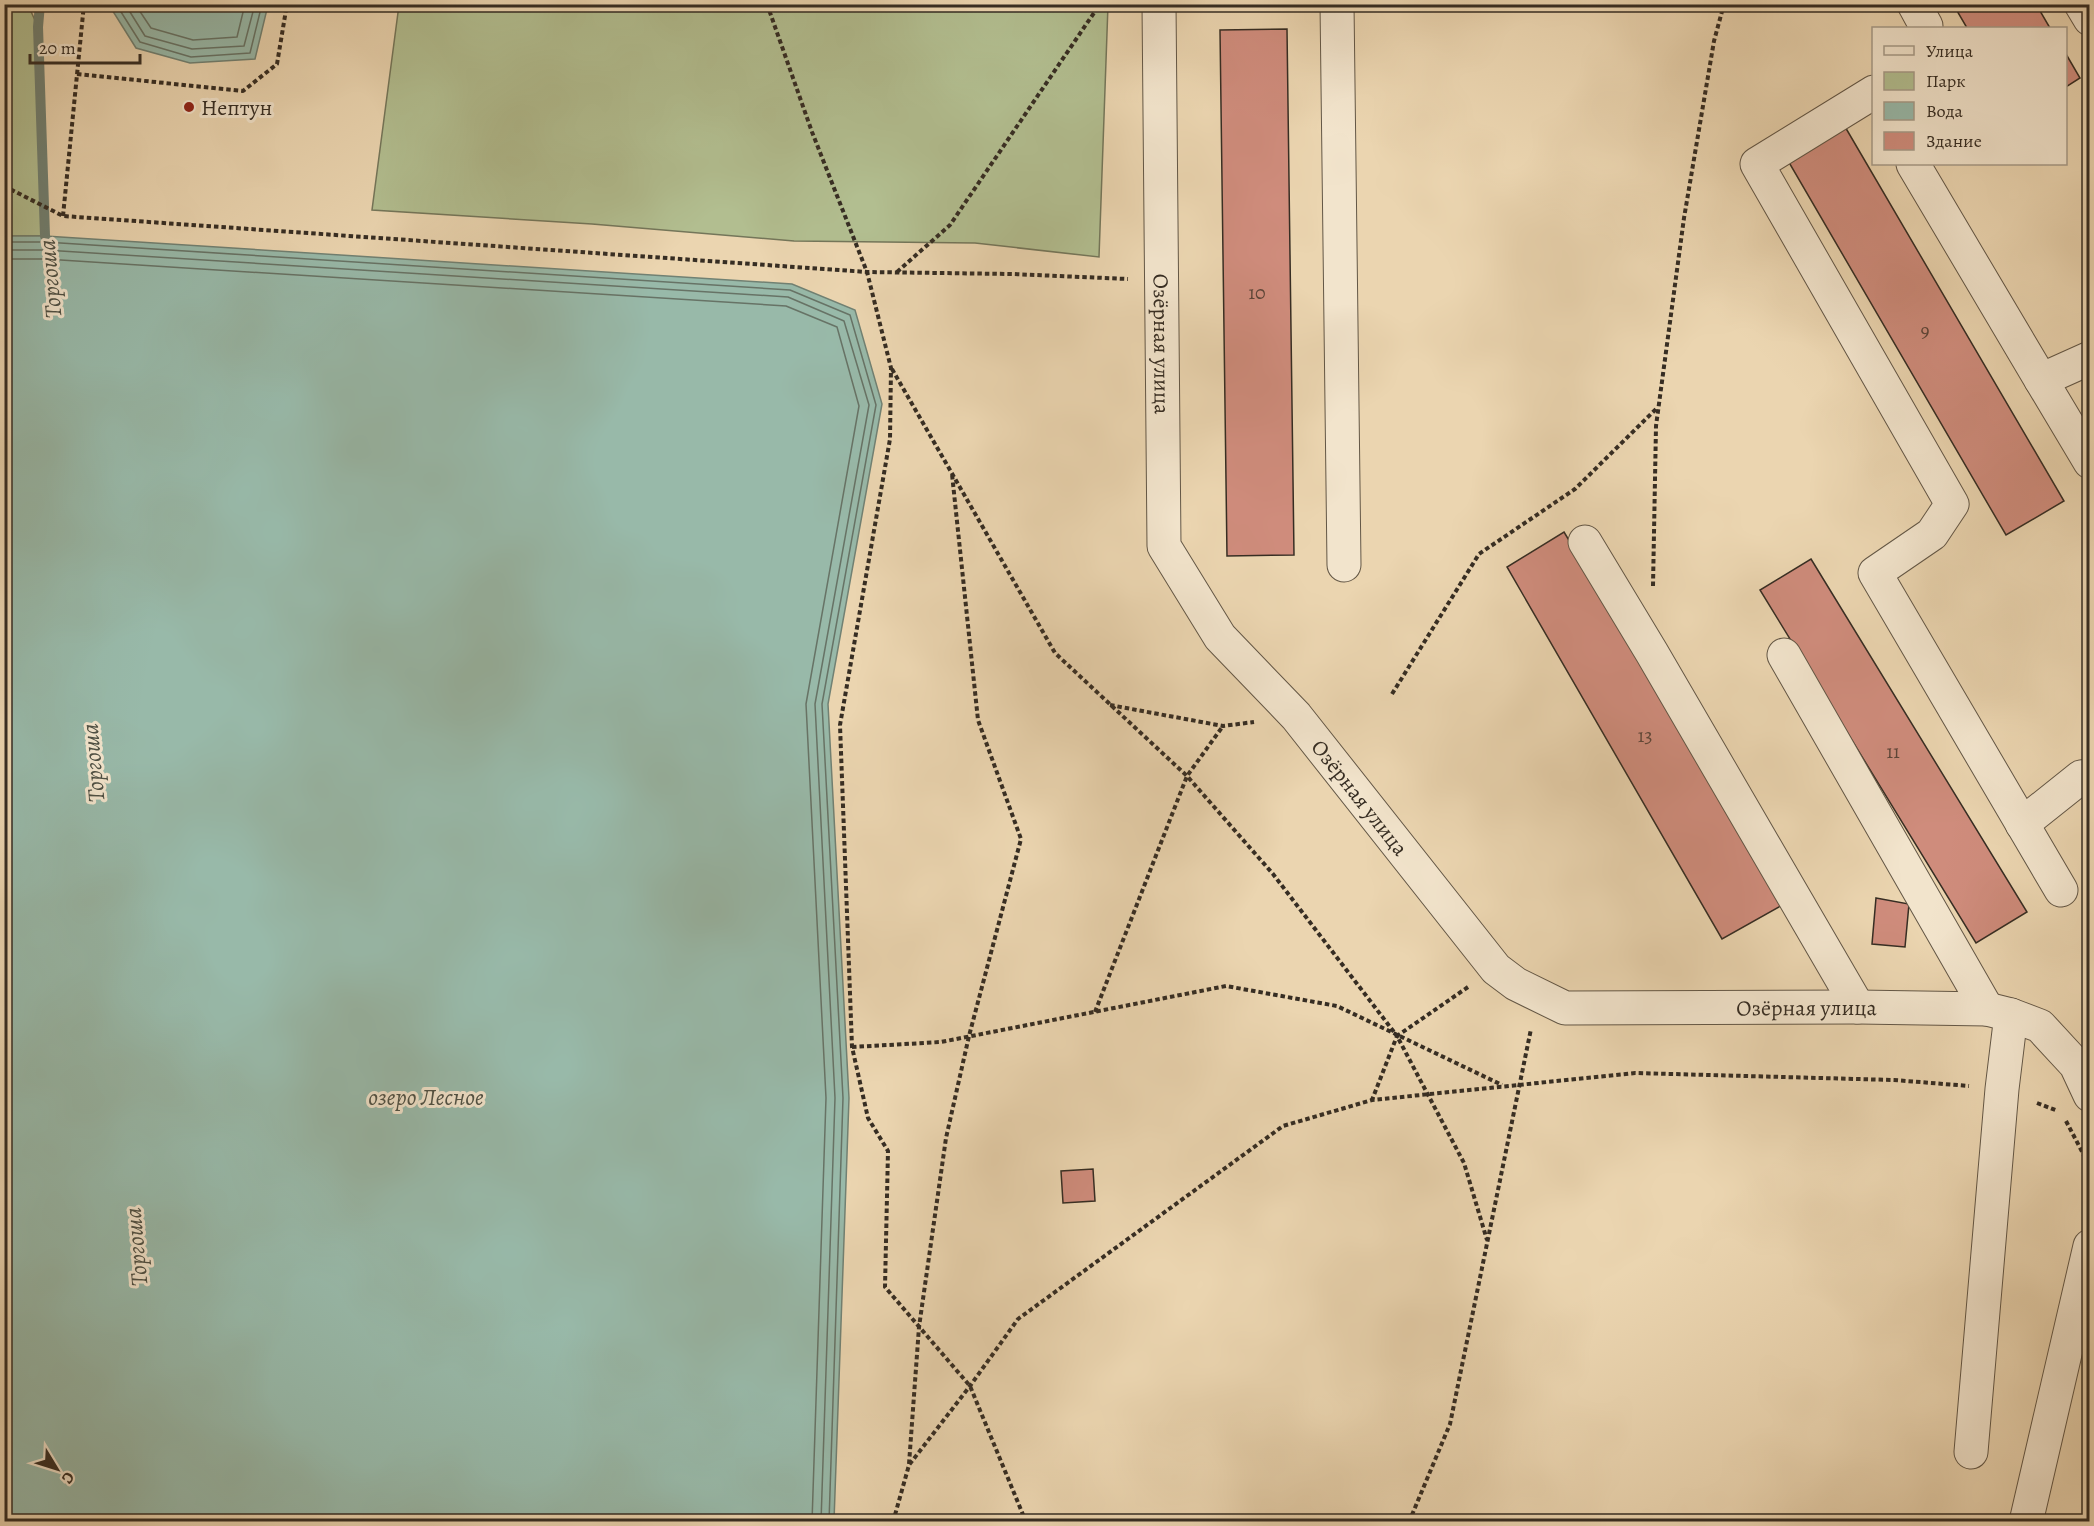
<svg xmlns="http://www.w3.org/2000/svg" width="2094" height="1526" font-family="Alegreya,serif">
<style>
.green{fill:#b2be90;stroke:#74765a;stroke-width:1.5}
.water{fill:#98b9a9;stroke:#718173;stroke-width:1.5}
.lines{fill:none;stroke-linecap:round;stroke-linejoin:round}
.shore{stroke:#677366;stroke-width:1.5}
.stream{stroke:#718173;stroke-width:10}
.building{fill:#cf8c7c;stroke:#362d23;stroke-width:1.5}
.minor-casing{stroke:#635746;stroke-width:35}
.path{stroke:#362d23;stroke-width:4;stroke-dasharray:4.5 3;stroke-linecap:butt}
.minor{stroke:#f2e4cc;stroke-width:33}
.poi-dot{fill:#8f2418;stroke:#f2e4cc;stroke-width:2}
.labels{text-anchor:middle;stroke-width:6;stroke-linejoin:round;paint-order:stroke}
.number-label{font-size:20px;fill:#5c4539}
.poi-label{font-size:22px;fill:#362d23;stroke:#f2e4cc;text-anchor:start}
.street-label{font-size:22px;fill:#362d23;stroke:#f2e4cc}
.water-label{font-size:24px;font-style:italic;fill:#4e5044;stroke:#f2e4cc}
</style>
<rect width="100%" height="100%" fill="#ebd5b0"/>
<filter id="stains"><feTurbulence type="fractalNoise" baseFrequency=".00333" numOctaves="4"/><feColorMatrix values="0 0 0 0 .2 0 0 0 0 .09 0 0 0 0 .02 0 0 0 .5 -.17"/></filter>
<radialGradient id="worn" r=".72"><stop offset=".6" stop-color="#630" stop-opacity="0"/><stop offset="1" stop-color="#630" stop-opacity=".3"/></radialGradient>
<!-- green -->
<g class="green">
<path d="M 5,4 L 28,5 L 38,27 L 45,236 L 5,236 Z"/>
<path d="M 399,5 L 1108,5 L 1099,257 L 975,243 L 794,241 L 592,224 L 372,210 Z"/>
</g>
<!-- water -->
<g class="water">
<path d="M 109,5 L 268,5 L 255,59 L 190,63 L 136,48 Z"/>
<path d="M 5,236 L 45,236 L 792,284 L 855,310 L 882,404 L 828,704 L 849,1098 L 834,1521 L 5,1521 Z"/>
</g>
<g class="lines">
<!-- shore -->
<g class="shore">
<path d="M 116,4 L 140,42 L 191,57 L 250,53 L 262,4"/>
<path d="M 125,4 L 145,36 L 192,49 L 244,46 L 255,4"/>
<path d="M 135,4 L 151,28 L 193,40 L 237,37 L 245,4"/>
<path d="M 4,242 L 45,242 L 790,290 L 850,315 L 876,405 L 822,704 L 843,1098 L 829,1522"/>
<path d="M 4,250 L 45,250 L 788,297 L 844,321 L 869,405 L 815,704 L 835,1098 L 821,1522"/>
<path d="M 4,259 L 45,259 L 786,306 L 837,327 L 859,406 L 806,704 L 826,1098 L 812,1522"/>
</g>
<!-- stream -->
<path class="stream" d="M 40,4 L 38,27 L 45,236"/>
</g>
<!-- building -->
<g class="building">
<path d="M 1953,4 L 2036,4 L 2050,28 L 1967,28 Z"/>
<path d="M 1287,29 L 1294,555 L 1227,556 L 1220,30 Z"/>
<path d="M 2066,54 L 2080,78 L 2066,87 Z"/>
<path d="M 1844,125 L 2064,501 L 2006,535 L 1787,159 Z"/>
<path d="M 1564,532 L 1786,903 L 1722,939 L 1507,567 Z"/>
<path d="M 1811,559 L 2027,912 L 1976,943 L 1760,590 Z"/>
<path d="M 1876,898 L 1909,904 L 1905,947 L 1872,944 Z"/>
<path d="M 1093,1169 L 1095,1201 L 1063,1203 L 1061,1171 Z"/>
</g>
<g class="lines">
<!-- minor casing -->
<g class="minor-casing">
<g id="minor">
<path id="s1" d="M 1159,4 L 1164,546 L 1220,637 L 1296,716 L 1496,969 L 1516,984 L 1565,1008 L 1858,1007 L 1987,1009 L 2011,1015 L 2040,1026 L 2076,1065 L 2090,1095"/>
<path d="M 1337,4 L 1344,565"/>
<path d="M 1914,4 L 1926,26 L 1924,28"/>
<path d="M 2081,4 L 2090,19"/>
<path d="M 1874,92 L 1757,164 L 1952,504 L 1932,534 L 1875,573 L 2061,890"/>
<path d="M 1913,164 L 2041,380 L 2090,358"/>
<path d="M 2041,380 L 2090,462"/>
<path d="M 1585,542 L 1652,653 L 1858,1007"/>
<path d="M 1784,655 L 1987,1009"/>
<path d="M 2022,824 L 2081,777 L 2090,776"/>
<path d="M 1971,1452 L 2002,1089 L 2011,1015"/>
<path d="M 2026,1522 L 2090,1246"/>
</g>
</g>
<!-- path -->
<g class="path">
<path d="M 767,4 L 812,132 L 867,272 L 891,368 L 890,439 L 840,725 L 852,1047 L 868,1118 L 888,1151 L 885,1287 L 970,1386 L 1026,1522"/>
<path d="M 77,74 L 243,91 L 277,64 L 287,4"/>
<path d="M 4,186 L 63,216 L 867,272 L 1012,274 L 1128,279"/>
<path d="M 63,216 L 84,4"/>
<path d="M 897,272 L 950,225 L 1100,4"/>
<path d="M 892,369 L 1055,653 L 1187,776 L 1273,874 L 1397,1036 L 1372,1100"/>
<path d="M 1653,586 L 1656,426 L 1684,218 L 1714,41 L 1724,4"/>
<path d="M 1392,694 L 1479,554 L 1575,489 L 1657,408"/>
<path d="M 1110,705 L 1223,726 L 1254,722"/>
<path d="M 1468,987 L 1397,1036 L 1464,1163 L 1487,1240"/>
<path d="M 1095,1012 L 1187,776 L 1223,726"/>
<path d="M 852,1047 L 941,1042 L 1226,986 L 1337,1006 L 1502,1085"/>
<path d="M 2037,1103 L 2058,1111"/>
<path d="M 2066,1121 L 2088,1163 L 2090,1199"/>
<path d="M 909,1464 L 919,1327 L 946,1138 L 969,1036 L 1021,839 L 978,720 L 952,474"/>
<path d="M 893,1522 L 909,1465 L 970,1386 L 1018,1319 L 1283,1126 L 1372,1100 L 1635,1073 L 1894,1080 L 1969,1086"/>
<path d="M 1409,1522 L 1450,1424 L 1531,1029"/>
</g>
<!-- minor -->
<use href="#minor" class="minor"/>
</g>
<!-- markers -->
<circle class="poi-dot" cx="189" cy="107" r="6"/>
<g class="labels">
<!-- number labels -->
<g class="number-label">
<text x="1257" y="299">10</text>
<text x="1925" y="337">9</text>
<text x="1645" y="742">13</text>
<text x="1893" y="758">11</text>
</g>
<!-- poi labels -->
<g class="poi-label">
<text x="201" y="115">Нептун</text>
</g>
<!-- street labels -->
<g class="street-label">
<text dy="8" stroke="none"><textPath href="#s1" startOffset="340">Озёрная улица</textPath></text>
<text dy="8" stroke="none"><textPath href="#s1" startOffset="862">Озёрная улица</textPath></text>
<text dy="8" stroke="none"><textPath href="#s1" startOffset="1402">Озёрная улица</textPath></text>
</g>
<!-- water labels -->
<g class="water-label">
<text transform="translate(50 279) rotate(-95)" y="8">Торгоша</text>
<text transform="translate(93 763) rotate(-95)" y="8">Торгоша</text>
<text x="426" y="1105">озеро Лесное</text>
<text transform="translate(136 1247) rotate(-95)" y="8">Торгоша</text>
</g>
</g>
<!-- margin -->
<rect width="2094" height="1526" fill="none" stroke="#ebd5b0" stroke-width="24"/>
<rect x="6" y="6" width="2082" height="1514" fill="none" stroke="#362d23" stroke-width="3"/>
<rect x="12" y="12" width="2070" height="1502" fill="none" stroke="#362d23" stroke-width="1.5"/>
<!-- legend -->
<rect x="1872" y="27" width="195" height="138" fill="#f2e4cc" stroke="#a79b88" stroke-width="1.5"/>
<rect x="1884" y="46" width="30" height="9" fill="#f2e4cc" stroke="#a79b88" stroke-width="1.5"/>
<text x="1926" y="57" font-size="18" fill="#362d23">Улица</text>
<rect x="1884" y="72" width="30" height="18" fill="#b2be90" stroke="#a79b88" stroke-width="1.5"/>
<text x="1926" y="87" font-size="18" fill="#362d23">Парк</text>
<rect x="1884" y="102" width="30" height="18" fill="#98b9a9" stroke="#a79b88" stroke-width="1.5"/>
<text x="1926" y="117" font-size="18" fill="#362d23">Вода</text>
<rect x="1884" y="132" width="30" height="18" fill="#cf8c7c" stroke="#a79b88" stroke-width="1.5"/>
<text x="1926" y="147" font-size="18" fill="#362d23">Здание</text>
<!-- north arrow -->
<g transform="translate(57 1469) rotate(128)" stroke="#f2e4cc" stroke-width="4.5" paint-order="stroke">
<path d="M0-4.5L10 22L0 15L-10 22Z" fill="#362d23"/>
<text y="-9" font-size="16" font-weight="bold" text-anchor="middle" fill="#362d23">С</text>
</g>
<!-- scale -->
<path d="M30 54v9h110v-9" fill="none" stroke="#362d23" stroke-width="3"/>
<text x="39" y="54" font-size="18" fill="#362d23" stroke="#f2e4cc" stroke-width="4.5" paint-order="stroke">20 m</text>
<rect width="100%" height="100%" filter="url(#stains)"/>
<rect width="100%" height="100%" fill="url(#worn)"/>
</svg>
